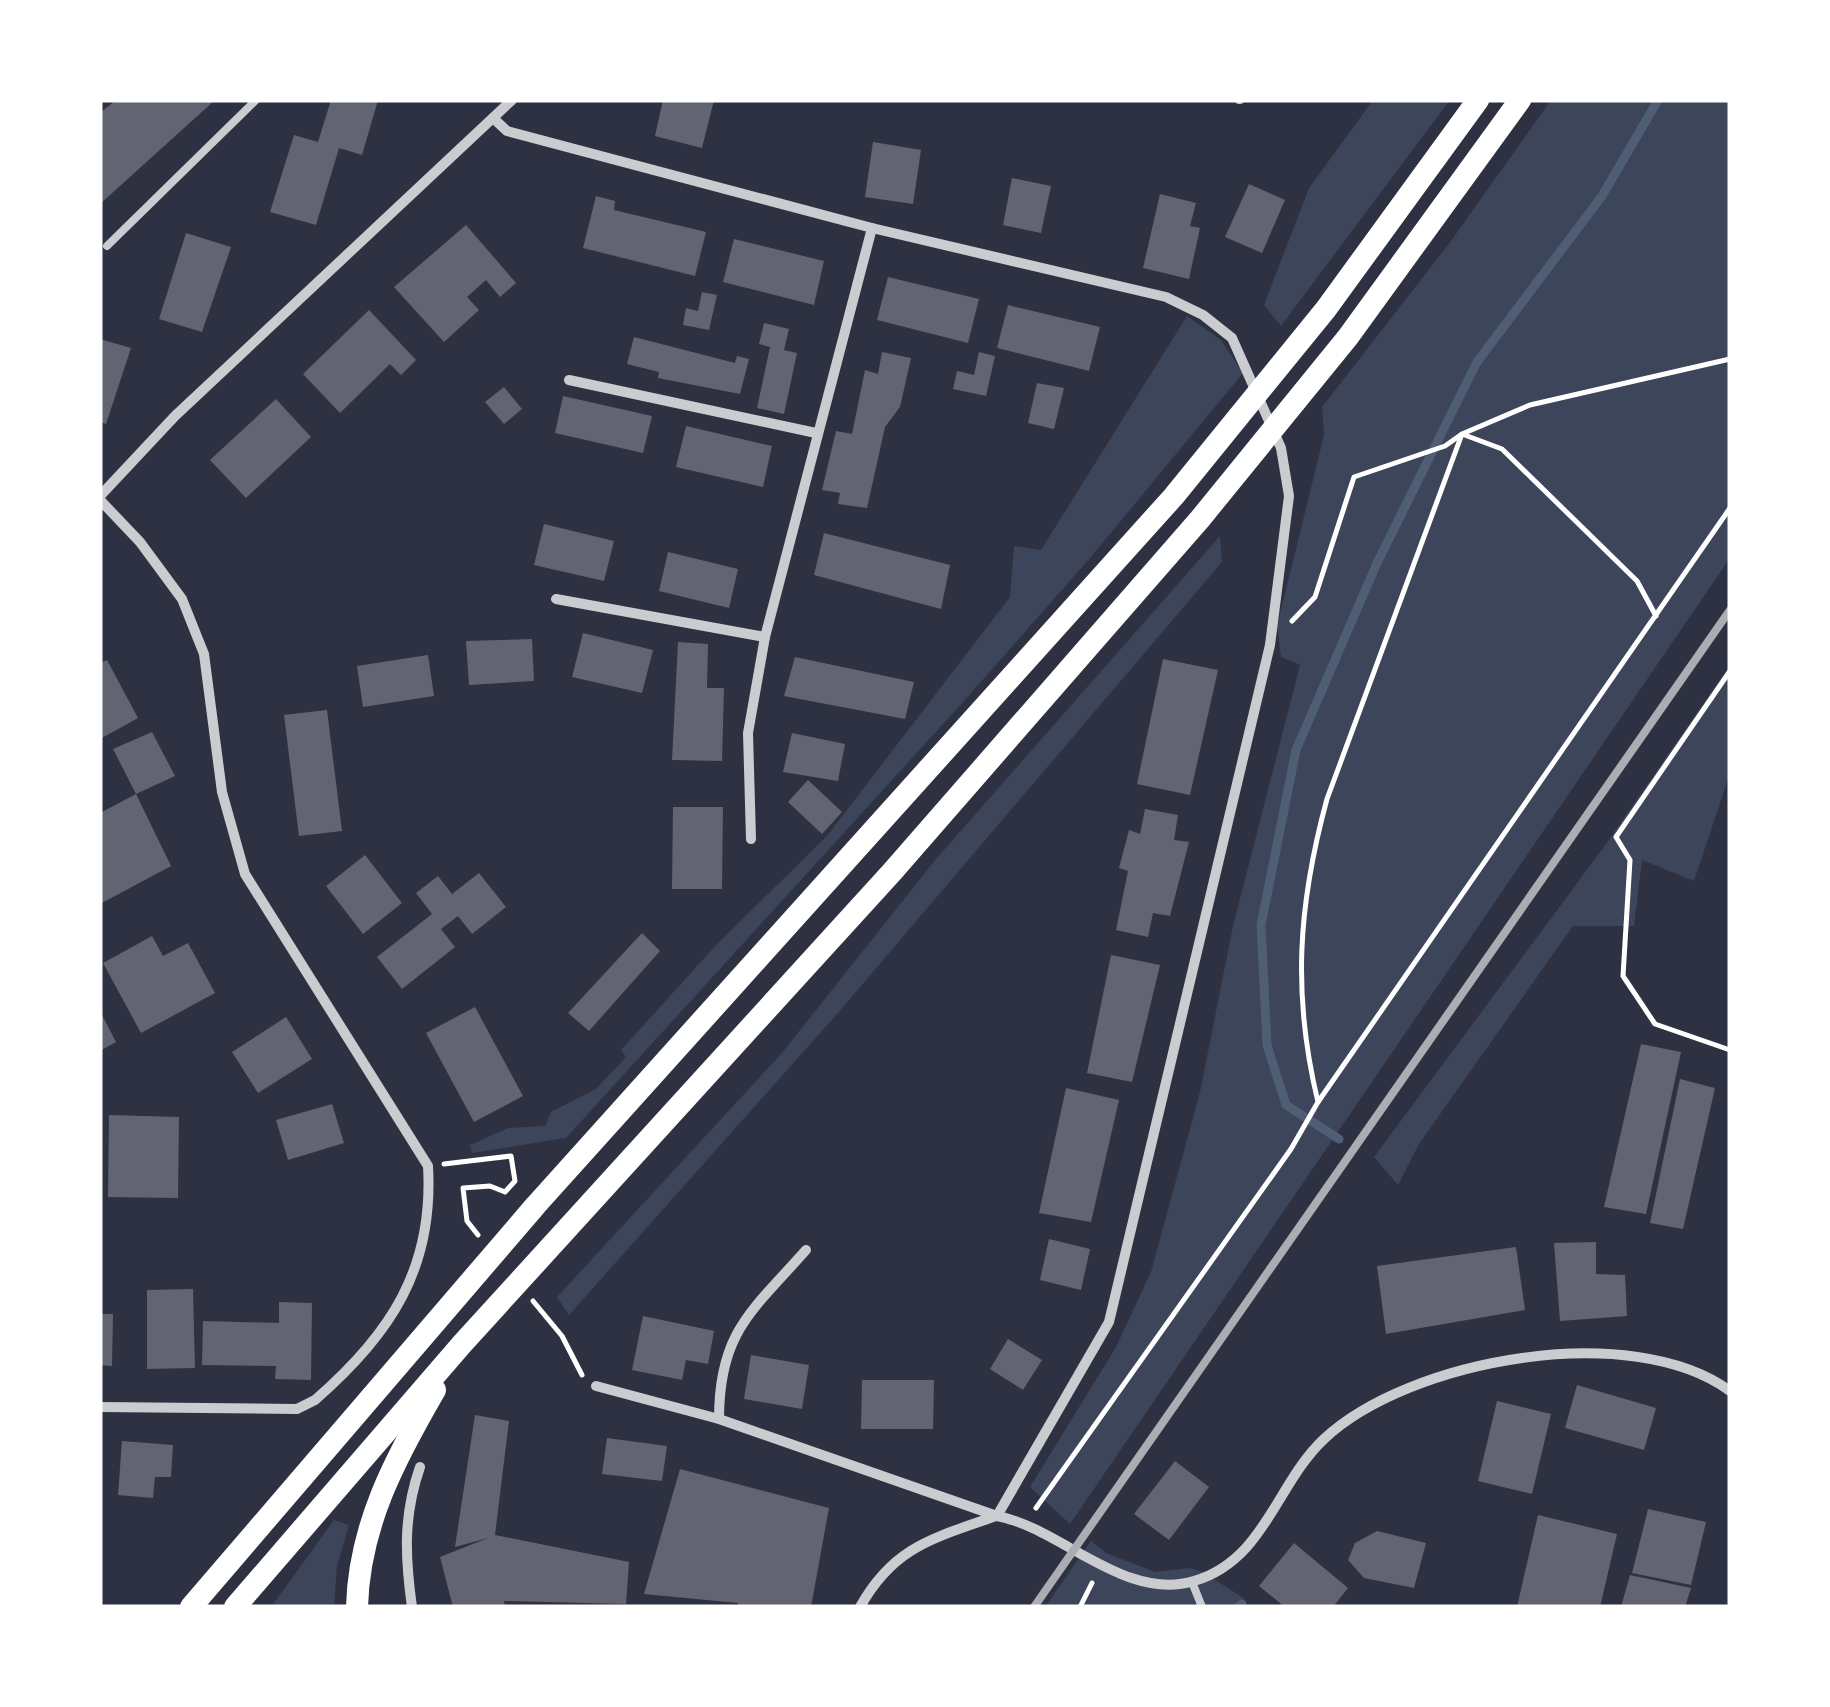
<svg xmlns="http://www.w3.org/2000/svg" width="1830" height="1707" font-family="Roboto,sans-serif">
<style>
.green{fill:#3c4559}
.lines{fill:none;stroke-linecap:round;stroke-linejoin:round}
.stream{stroke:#4f5d75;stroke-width:9}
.building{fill:#626471}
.path{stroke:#fff;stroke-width:5}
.service{stroke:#caccd0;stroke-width:8}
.minor{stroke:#caccd0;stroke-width:10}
.trunk{stroke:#fff;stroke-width:22}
.rail{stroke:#abadb3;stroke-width:8}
</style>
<rect width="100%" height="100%" fill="#2d3142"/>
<!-- green -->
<g class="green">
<path d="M 1373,100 L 1450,100 L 1281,326 L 1264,305 L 1309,188 Z"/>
<path d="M 1551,100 L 1730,100 L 1730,558 L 1070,1524 L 1030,1487 L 1116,1347 L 1151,1272 L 1200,1092 L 1233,926 L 1300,665 L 1281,657 L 1277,626 L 1324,435 L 1322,407 L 1451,241 Z"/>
<path d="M 1187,316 L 1221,340 L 1243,373 L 1091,557 L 964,701 L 566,1138 L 472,1153 L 470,1145 L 508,1128 L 545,1126 L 551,1112 L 596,1089 L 626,1057 L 621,1050 L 717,944 L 827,836 L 1010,597 L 1014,546 L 1041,550 Z"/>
<path d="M 1220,536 L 1222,562 L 838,1013 L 569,1315 L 557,1297 L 781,1054 L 936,859 Z"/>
<path d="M 1730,665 L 1730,773 L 1694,881 L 1642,860 L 1634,926 L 1573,926 L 1419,1144 L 1398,1185 L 1374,1157 L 1606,844 Z"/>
<path d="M 334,1520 L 349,1525 L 337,1566 L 334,1607 L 271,1607 Z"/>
<path d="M 1091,1541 L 1106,1553 L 1155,1572 L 1189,1568 L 1203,1572 L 1245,1599 L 1232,1607 L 1045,1607 Z"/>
</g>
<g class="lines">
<!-- stream -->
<g class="stream">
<path d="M 1339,1139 L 1286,1105 L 1267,1045 L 1261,925 L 1296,750 L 1377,563 L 1477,362 L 1602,196 L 1658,100"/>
<path d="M 1238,1607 L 1242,1604"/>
</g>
</g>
<!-- building -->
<g class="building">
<path d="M 116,100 L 215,100 L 100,204 L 100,113 Z"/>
<path d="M 331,100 L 378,100 L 362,155 L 339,148 L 316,225 L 270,212 L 294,135 L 318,142 Z"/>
<path d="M 663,100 L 714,100 L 702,148 L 655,136 Z"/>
<path d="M 873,142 L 921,150 L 913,204 L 865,197 Z"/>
<path d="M 1012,178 L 1051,186 L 1041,233 L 1003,225 Z"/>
<path d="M 1249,184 L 1285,200 L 1262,253 L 1225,237 Z"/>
<path d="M 1160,194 L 1196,203 L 1190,226 L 1200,228 L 1189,279 L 1143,268 Z"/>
<path d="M 596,196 L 615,201 L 614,210 L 706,232 L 695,276 L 583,248 Z"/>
<path d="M 466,225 L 516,283 L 500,297 L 486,280 L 467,297 L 479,310 L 444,342 L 394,287 Z"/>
<path d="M 186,233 L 231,247 L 202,332 L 159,319 Z"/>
<path d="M 734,239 L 824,261 L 814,305 L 723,282 Z"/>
<path d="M 888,277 L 979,299 L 968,343 L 877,320 Z"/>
<path d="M 702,292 L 717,295 L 709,330 L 683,325 L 686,308 L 698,311 Z"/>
<path d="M 1008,305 L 1100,327 L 1089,371 L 997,348 Z"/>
<path d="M 369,310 L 416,360 L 401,375 L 390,364 L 340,413 L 303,374 Z"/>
<path d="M 764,323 L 789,329 L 784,350 L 797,353 L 784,414 L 757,408 L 770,347 L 759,344 Z"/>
<path d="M 634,337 L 735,363 L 737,356 L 749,359 L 740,394 L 658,378 L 659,372 L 627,364 Z"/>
<path d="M 100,339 L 131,348 L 106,424 L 100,422 Z"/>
<path d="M 882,352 L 911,358 L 900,407 L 885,427 L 867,508 L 838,504 L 840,493 L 822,490 L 836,431 L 852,434 L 865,370 L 878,374 Z"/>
<path d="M 979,352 L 995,356 L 986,396 L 953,389 L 957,371 L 974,375 Z"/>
<path d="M 1037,383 L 1064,388 L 1054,429 L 1028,423 Z"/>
<path d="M 504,387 L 522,409 L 504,424 L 485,402 Z"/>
<path d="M 563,396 L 652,416 L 643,453 L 555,433 Z"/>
<path d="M 276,399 L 311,437 L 246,498 L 210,460 Z"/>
<path d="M 686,426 L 772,446 L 763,487 L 676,467 Z"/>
<path d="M 544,524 L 614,541 L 604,581 L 534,565 Z"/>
<path d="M 824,533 L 950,565 L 941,609 L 814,575 Z"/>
<path d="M 668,552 L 738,569 L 729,608 L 659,591 Z"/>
<path d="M 583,633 L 653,650 L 642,693 L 572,677 Z"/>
<path d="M 532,639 L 534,681 L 469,685 L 466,641 Z"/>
<path d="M 678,642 L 708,644 L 707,688 L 724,688 L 722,761 L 672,760 Z"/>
<path d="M 428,655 L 434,696 L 363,707 L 357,666 Z"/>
<path d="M 795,657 L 914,682 L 905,719 L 784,696 Z"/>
<path d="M 1163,659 L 1218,670 L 1190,795 L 1137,784 Z"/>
<path d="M 107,660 L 138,718 L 100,739 L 100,663 Z"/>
<path d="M 327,710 L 342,831 L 299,836 L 284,715 Z"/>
<path d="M 152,732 L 175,776 L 136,794 L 171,866 L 100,904 L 100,813 L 136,794 L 113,749 Z"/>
<path d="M 792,733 L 845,744 L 838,781 L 783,772 Z"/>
<path d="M 808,780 L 842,812 L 822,834 L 788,802 Z"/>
<path d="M 673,807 L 723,807 L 722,889 L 672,889 Z"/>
<path d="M 1145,809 L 1178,815 L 1174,840 L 1189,842 L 1170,916 L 1153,913 L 1148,937 L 1116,930 L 1128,871 L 1119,868 L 1129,830 L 1140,834 Z"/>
<path d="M 365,855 L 402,903 L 363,934 L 326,886 Z"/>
<path d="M 479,873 L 506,907 L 472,934 L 458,916 L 441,929 L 455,947 L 402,989 L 377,957 L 432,914 L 416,893 L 438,876 L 452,894 Z"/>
<path d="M 642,933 L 660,951 L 589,1031 L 568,1013 Z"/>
<path d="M 152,936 L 163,956 L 188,943 L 215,993 L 141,1033 L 103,963 Z"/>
<path d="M 1111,955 L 1160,965 L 1132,1082 L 1087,1073 Z"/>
<path d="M 475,1007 L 523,1096 L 474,1122 L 426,1033 Z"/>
<path d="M 100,1011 L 116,1042 L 100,1051 Z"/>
<path d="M 286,1017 L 312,1059 L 258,1093 L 232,1052 Z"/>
<path d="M 1641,1044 L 1681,1052 L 1646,1214 L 1604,1207 Z"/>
<path d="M 1680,1079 L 1715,1088 L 1683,1229 L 1650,1223 Z"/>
<path d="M 1066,1088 L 1119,1100 L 1091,1222 L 1039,1213 Z"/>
<path d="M 332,1104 L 344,1143 L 288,1160 L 276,1120 Z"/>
<path d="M 109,1115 L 179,1117 L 178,1198 L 108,1197 Z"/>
<path d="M 1049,1239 L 1090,1249 L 1081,1290 L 1040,1280 Z"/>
<path d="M 1596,1242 L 1596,1274 L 1625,1275 L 1627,1316 L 1560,1321 L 1554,1243 Z"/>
<path d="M 1516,1247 L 1525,1310 L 1386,1334 L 1377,1266 Z"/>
<path d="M 193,1289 L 195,1368 L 147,1369 L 147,1290 Z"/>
<path d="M 279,1302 L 312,1303 L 311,1380 L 275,1379 L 276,1366 L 202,1365 L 203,1321 L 279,1323 Z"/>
<path d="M 100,1314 L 113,1314 L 112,1366 L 100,1365 Z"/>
<path d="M 643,1316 L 714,1331 L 708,1364 L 686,1360 L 682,1380 L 632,1370 Z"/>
<path d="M 1008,1339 L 1042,1360 L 1023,1390 L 990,1369 Z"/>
<path d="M 751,1355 L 809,1365 L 802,1409 L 744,1399 Z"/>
<path d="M 862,1380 L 934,1380 L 933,1429 L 861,1429 Z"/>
<path d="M 1577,1385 L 1656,1408 L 1644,1450 L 1565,1428 Z"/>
<path d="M 1497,1401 L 1551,1414 L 1532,1494 L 1478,1481 Z"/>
<path d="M 475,1415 L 509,1421 L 495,1535 L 629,1562 L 626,1604 L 504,1601 L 505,1607 L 453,1607 L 440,1557 L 488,1538 L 455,1547 Z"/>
<path d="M 607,1438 L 667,1446 L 662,1481 L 602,1474 Z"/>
<path d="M 122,1441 L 173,1445 L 171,1477 L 155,1477 L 153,1498 L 118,1495 Z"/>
<path d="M 1175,1461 L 1209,1487 L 1169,1540 L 1134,1514 Z"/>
<path d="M 680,1469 L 829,1508 L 811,1607 L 738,1607 L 738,1603 L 644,1594 Z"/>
<path d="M 1648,1509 L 1706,1522 L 1691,1585 L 1632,1573 Z"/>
<path d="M 1538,1515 L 1617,1534 L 1600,1607 L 1517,1607 Z"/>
<path d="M 1377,1531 L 1426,1543 L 1414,1588 L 1364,1578 L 1348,1560 L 1355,1543 Z"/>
<path d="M 1294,1543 L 1348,1588 L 1333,1607 L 1285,1607 L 1259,1586 Z"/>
<path d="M 1630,1575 L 1691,1588 L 1685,1607 L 1621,1607 Z"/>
</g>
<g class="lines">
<!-- path -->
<g class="path">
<path d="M 1292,621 L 1315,597 L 1354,477 L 1445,446 L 1462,434 L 1502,449 L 1637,581 L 1656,616"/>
<path d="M 1730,671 L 1616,837 L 1630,860 L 1623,976 L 1655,1024 L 1730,1050"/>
<path d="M 1318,1102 C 1292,995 1298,905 1327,799 L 1462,434 L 1530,405 L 1730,359"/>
<path d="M 444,1164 L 511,1156 L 515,1181 L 505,1192 L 490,1186 L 463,1188 L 467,1221 L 478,1235"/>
<path d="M 533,1301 L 562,1336 L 582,1375"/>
<path d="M 1036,1508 L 1291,1149 L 1318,1102 L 1730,508"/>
<path d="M 1080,1607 L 1092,1583"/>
</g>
<!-- service -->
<g class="service">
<path d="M 1239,100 L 1240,100"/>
<path d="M 107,246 L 256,100"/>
<path d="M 1192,1582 L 1202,1607"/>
</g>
<!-- minor -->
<g class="minor">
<path d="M 493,118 L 507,131 L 872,228 L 1166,297 L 1203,315 L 1232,338 L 1281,448 L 1289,496 L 1270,645 L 1109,1322 L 997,1516"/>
<path d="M 569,380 L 816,433"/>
<path d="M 100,496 L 175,416 L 512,100"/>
<path d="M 100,500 L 140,542 L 182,599 L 204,654 L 222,792 L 245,874 L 428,1166 C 434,1268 391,1334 315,1400 L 297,1409 L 100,1407"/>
<path d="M 556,599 L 765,637"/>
<path d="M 751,839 L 748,733 L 765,637 L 872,228"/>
<path d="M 596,1386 L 719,1419 L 997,1516 C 1061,1528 1124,1602 1194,1581 C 1265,1560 1276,1484 1324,1439 C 1409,1359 1632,1319 1730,1391"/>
<path d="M 719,1419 C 719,1332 752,1311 806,1250"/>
<path d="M 412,1607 C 405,1557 403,1516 420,1467"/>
<path d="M 860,1607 C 894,1546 934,1538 996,1516"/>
</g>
<!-- trunk -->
<g class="trunk">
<path d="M 191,1607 L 536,1205 L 1174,496 L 1326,309 L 1478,100"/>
<path d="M 235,1607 L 462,1344 L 892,872 L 1200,519 L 1348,337 L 1520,100"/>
<path d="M 357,1607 C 359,1526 395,1459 435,1390"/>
</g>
<!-- rail -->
<path class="rail" d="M 1034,1607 L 1730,610"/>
</g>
<!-- border -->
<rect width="1830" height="1707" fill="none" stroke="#ffffff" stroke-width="205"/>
</svg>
